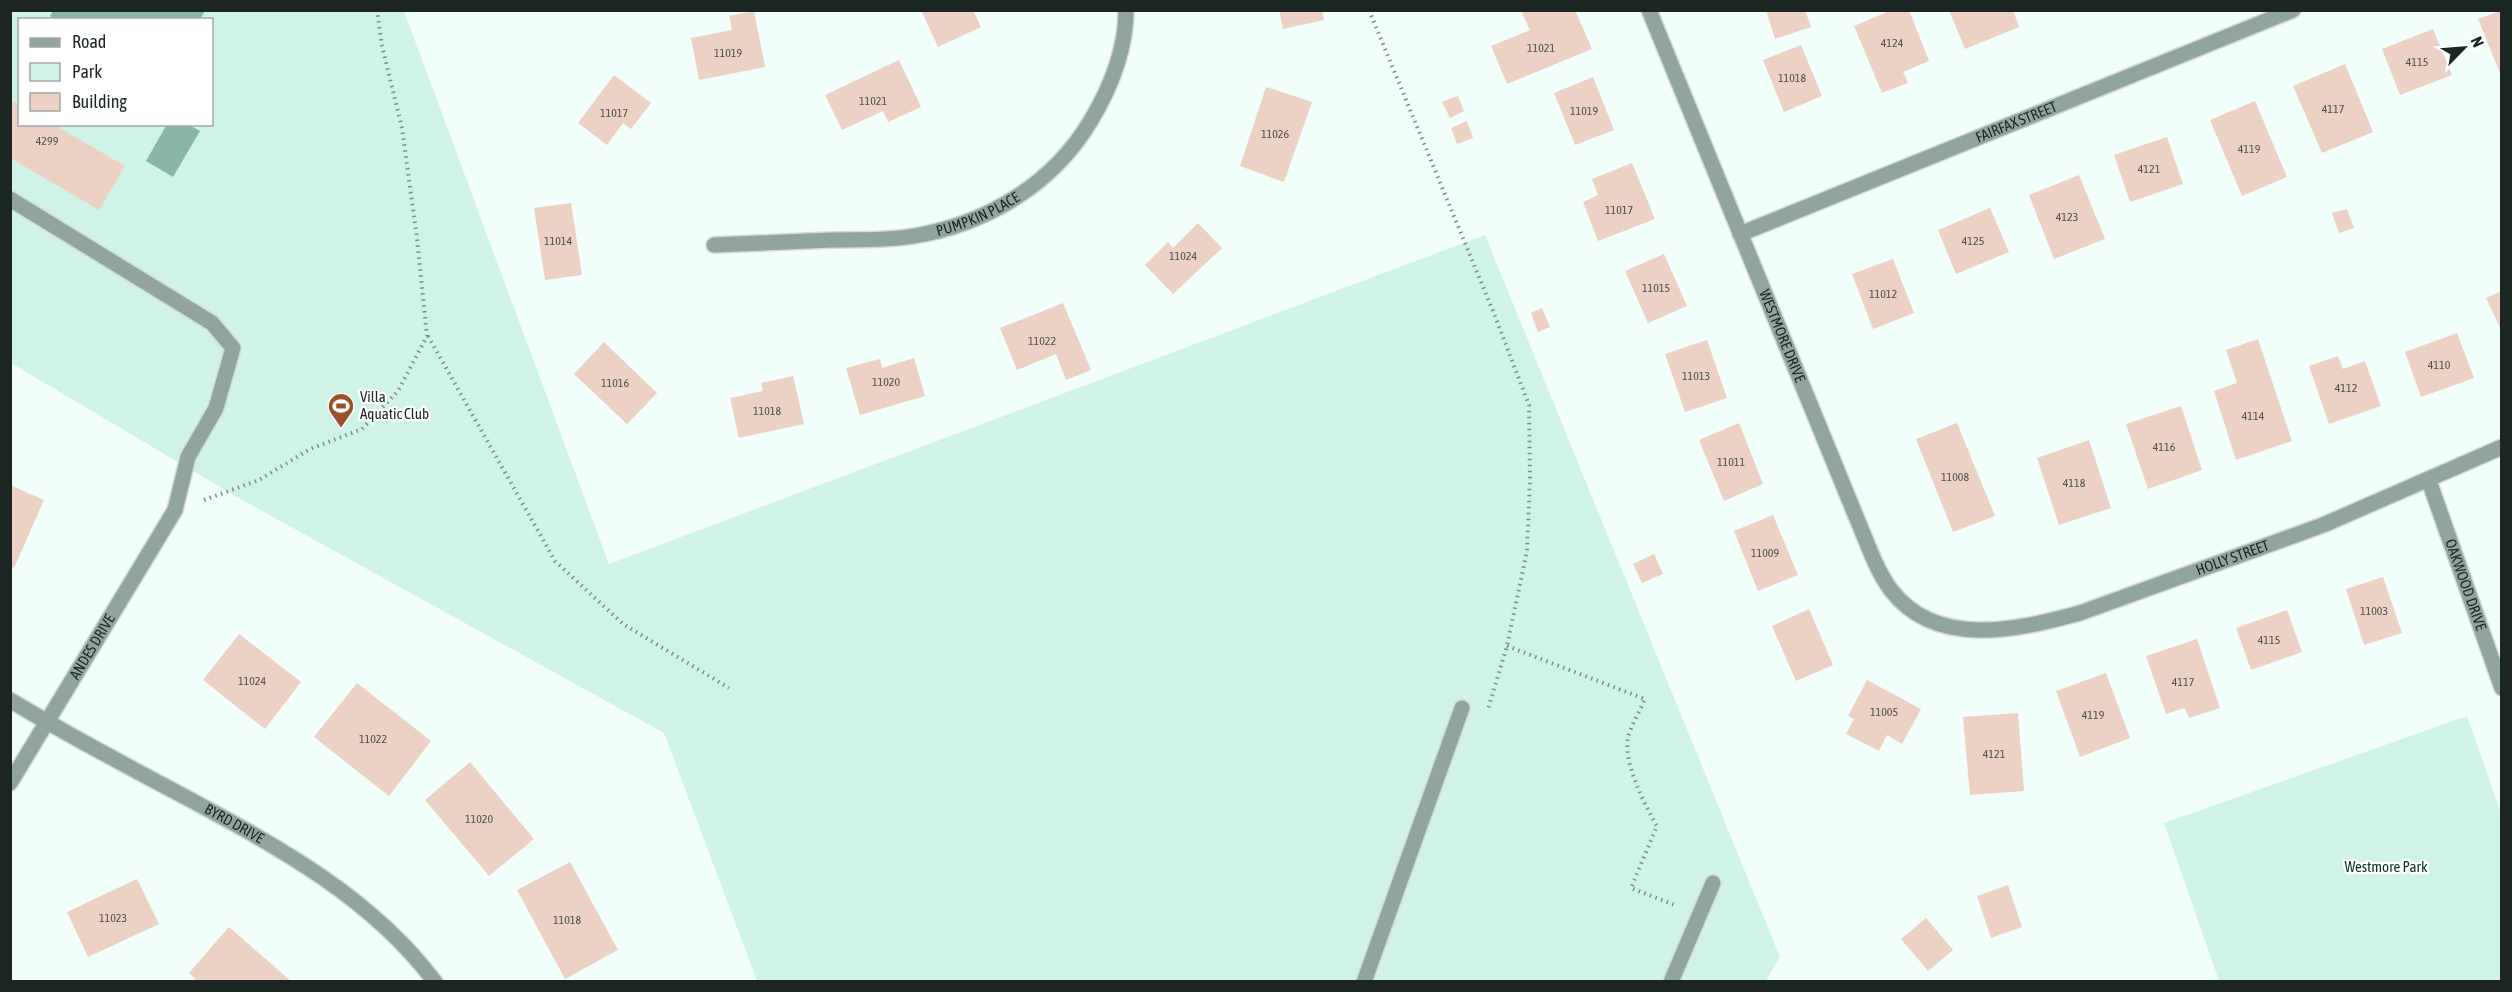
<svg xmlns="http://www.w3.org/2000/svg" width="2512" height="992" font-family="'Asap Condensed',sans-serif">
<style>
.green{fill:#d0f3e7;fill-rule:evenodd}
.water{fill:#88b6a7}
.building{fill:#ecd1c4}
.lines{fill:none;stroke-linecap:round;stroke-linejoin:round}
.lane-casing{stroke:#d0dbd7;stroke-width:18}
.street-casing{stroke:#d0dbd7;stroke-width:18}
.path{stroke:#818c88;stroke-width:4;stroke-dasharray:1.5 4.5;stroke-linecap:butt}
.lane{stroke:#91a59e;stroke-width:15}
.street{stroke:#91a59e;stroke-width:15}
.labels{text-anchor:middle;stroke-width:4.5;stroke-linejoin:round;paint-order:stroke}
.number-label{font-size:12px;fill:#4f514a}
.street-label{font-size:15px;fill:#1b2622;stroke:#fff}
.poi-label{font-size:15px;fill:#1b2622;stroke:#fff;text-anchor:start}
.park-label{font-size:15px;fill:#083329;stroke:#fff}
</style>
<rect width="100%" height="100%" fill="#f2fefa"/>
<!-- green -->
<g class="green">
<path d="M 11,11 L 404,11 L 609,564 L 1485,235 L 1780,957 L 1765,982 L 757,981 L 664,733 L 235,496 L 11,363 ZM 20,20 L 212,20 L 212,124 L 20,124 Z"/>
<path d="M 2467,716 L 2501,813 L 2501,981 L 2219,981 L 2164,823 Z"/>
</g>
<!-- water -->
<g class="water">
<path d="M 53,11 L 205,10 L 205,11 L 200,19 L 55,20 L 50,16 Z"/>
<path d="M 167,124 L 189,125 L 200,131 L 173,177 L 146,161 Z"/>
</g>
<!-- building -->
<g class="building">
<path d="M 921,10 L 973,10 L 981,27 L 938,47 Z"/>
<path d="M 1279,10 L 1322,10 L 1324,20 L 1283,29 Z"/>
<path d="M 1529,10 L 1575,10 L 1592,49 L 1507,84 L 1491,46 L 1530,30 L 1522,13 Z"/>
<path d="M 1766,10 L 1805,10 L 1811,27 L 1775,39 Z"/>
<path d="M 1892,10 L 1909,10 L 1929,61 L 1903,72 L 1908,83 L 1882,93 L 1854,26 Z"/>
<path d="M 1949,10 L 2013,10 L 2019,27 L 1965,49 Z"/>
<path d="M 2502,10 L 2502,73 L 2500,73 L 2478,19 Z"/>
<path d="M 754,11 L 765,67 L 699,80 L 691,38 L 732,30 L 729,16 Z"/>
<path d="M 2433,29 L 2452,75 L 2400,95 L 2382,49 Z"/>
<path d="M 1801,45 L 1822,96 L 1784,112 L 1763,60 Z"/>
<path d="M 899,60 L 921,107 L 888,122 L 883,111 L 842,130 L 825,95 Z"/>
<path d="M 2345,64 L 2373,132 L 2322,153 L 2293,86 Z"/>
<path d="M 614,75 L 651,103 L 631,129 L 623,123 L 607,145 L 578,123 Z"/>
<path d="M 1593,77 L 1614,130 L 1575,145 L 1554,93 Z"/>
<path d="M 1266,87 L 1312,102 L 1284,182 L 1240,166 Z"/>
<path d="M 1458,96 L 1464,111 L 1450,118 L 1442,102 Z"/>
<path d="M 10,100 L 20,105 L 20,124 L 53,124 L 125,166 L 99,210 L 10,158 Z"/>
<path d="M 2255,101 L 2287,177 L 2242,196 L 2210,120 Z"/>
<path d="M 1467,121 L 1473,138 L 1457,144 L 1451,128 Z"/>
<path d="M 2167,137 L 2183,184 L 2130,202 L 2114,155 Z"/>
<path d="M 1632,163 L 1655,219 L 1598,241 L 1583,202 L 1598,195 L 1592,179 Z"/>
<path d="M 2079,175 L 2105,239 L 2054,259 L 2029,195 Z"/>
<path d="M 571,203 L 582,275 L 545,280 L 534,208 Z"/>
<path d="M 1990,208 L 2009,252 L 1956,274 L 1938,230 Z"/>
<path d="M 2347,209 L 2354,228 L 2339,233 L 2332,213 Z"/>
<path d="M 1198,223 L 1222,248 L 1173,294 L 1145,265 L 1168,242 L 1173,248 Z"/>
<path d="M 1664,254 L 1687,306 L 1648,323 L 1625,271 Z"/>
<path d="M 1893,259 L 1914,313 L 1873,329 L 1852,274 Z"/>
<path d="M 2502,291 L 2502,332 L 2486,298 Z"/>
<path d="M 1063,303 L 1091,370 L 1066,380 L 1056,354 L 1017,370 L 1000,328 Z"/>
<path d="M 1542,308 L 1550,327 L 1538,332 L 1531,313 Z"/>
<path d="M 2457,333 L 2474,378 L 2421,397 L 2405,352 Z"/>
<path d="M 2258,339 L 2292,441 L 2236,460 L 2214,391 L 2237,383 L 2226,350 Z"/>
<path d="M 1707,340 L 1727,398 L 1685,412 L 1665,354 Z"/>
<path d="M 604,342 L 657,393 L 627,424 L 574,374 Z"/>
<path d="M 2338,356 L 2343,369 L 2365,361 L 2381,406 L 2329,424 L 2309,366 Z"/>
<path d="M 914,358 L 925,396 L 860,415 L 846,368 L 880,359 L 882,368 Z"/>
<path d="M 793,376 L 804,424 L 739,438 L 730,398 L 763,391 L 761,383 Z"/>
<path d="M 2181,406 L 2202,470 L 2148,489 L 2126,424 Z"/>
<path d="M 1739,423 L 1763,484 L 1724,501 L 1699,440 Z"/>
<path d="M 1957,423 L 1995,516 L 1953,532 L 1916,439 Z"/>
<path d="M 2089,440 L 2111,508 L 2059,525 L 2037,458 Z"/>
<path d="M 10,485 L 44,500 L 14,568 L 10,566 Z"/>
<path d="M 1773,515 L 1798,575 L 1758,591 L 1734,531 Z"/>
<path d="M 1654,554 L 1663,574 L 1642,583 L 1633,564 Z"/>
<path d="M 2383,577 L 2402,633 L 2364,645 L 2346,589 Z"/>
<path d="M 1809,609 L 1833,665 L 1796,681 L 1772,626 Z"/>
<path d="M 2287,610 L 2302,652 L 2251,670 L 2236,628 Z"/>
<path d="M 239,634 L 301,682 L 265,729 L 203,680 Z"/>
<path d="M 2197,639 L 2220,708 L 2189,718 L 2185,708 L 2166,714 L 2146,656 Z"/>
<path d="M 2106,673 L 2130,738 L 2080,757 L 2056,691 Z"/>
<path d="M 1867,680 L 1921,709 L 1902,744 L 1887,735 L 1879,751 L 1846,734 L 1854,719 L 1848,716 Z"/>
<path d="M 357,683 L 431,741 L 389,796 L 314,737 Z"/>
<path d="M 2018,713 L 2024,791 L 1970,795 L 1963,717 Z"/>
<path d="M 470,762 L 534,839 L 489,876 L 425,800 Z"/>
<path d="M 570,862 L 618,950 L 565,979 L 517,890 Z"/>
<path d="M 137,879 L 159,924 L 88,957 L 67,912 Z"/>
<path d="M 2008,885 L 2022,927 L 1991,938 L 1977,896 Z"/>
<path d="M 1926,918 L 1953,950 L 1928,971 L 1901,939 Z"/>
<path d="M 229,927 L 292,982 L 198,982 L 189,973 Z"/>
</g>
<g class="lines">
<!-- lane casing -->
<g class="lane-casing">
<g id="lane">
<path d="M 10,199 L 212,323 L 233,348 L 216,408 L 188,457 L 175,510"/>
<path d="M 1364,982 L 1462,708"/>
</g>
</g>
<!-- street casing -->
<g class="street-casing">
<g id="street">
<path id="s1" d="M 1649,10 L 1857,519 C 1867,542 1876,570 1891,590 C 1936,649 2018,630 2080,613 L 2323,525 L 2502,447"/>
<path id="s2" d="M 1740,234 L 2293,10"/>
<path id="s3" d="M 714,245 C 753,243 793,242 832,240 C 859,239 887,241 914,236 C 986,224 1052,185 1090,122 C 1110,89 1126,49 1126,10"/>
<path id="s4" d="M 2429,481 L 2502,688"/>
<path id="s5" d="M 10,700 C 69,736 129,767 189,799 C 280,848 372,898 435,982"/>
<path id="s6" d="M 10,783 L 175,510"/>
<path d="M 1671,982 L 1713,883"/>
</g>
</g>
<!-- path -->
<g class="path">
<path d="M 1369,10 L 1493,311 L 1529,405 L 1530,478 L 1527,551 L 1507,646 L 1488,709"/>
<path d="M 428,336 L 555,561 L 623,624 L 729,688"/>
<path d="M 204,500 L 259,480 L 310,449 L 362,429 L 398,391 L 427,336 L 417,238 L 402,128 L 382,46 L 377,10"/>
<path d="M 1507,646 L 1645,699 C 1640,711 1631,725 1628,738 C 1623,762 1645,806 1657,826 L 1631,888 L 1677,906"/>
</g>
<!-- lane -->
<use href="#lane" class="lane"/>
<!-- street -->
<use href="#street" class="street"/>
</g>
<!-- icons -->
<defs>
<g id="stadium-pin" transform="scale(1.35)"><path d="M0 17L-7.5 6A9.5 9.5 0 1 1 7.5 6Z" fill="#99522b" stroke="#fff"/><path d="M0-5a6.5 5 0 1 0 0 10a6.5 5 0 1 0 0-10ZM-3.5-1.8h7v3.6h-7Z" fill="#fff"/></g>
</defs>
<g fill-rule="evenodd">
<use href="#stadium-pin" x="341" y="406"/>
</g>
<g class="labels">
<!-- number labels -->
<g class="number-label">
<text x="1892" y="47">4124</text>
<text x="1541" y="52">11021</text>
<text x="728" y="57">11019</text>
<text x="2417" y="66">4115</text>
<text x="1792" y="82">11018</text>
<text x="873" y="105">11021</text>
<text x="2333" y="113">4117</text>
<text x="1584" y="115">11019</text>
<text x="614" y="117">11017</text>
<text x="1275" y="138">11026</text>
<text x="47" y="145">4299</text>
<text x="2249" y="153">4119</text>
<text x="2149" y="173">4121</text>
<text x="1619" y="214">11017</text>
<text x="2067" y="221">4123</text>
<text x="558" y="245">11014</text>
<text x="1973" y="245">4125</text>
<text x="1183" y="260">11024</text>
<text x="1656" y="292">11015</text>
<text x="1883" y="298">11012</text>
<text x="1042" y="345">11022</text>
<text x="2439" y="369">4110</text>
<text x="1696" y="380">11013</text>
<text x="886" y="386">11020</text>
<text x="615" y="387">11016</text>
<text x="2346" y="392">4112</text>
<text x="767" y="415">11018</text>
<text x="2253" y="420">4114</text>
<text x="2164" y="451">4116</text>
<text x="1731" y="466">11011</text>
<text x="1955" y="481">11008</text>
<text x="2074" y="487">4118</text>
<text x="1765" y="557">11009</text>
<text x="2374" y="615">11003</text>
<text x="2269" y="644">4115</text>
<text x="252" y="685">11024</text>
<text x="2183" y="686">4117</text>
<text x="1884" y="716">11005</text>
<text x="2093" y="719">4119</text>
<text x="373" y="743">11022</text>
<text x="1994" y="758">4121</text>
<text x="479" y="823">11020</text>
<text x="113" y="922">11023</text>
<text x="567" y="924">11018</text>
</g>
<!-- street labels -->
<g class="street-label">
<text dy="5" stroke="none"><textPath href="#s2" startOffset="298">FAIRFAX STREET</textPath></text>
<text dy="5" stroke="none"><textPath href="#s3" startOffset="268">PUMPKIN PLACE</textPath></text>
<text dy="5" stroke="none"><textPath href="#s1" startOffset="352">WESTMORE DRIVE</textPath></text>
<text dy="5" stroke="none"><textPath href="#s1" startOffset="994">HOLLY STREET</textPath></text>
<text dy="5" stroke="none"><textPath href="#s4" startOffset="110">OAKWOOD DRIVE</textPath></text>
<text dy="5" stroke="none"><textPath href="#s6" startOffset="159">ANDES DRIVE</textPath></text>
<text dy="5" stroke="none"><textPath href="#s5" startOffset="256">BYRD DRIVE</textPath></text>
</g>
<!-- poi labels -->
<g class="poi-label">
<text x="360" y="402">Villa<tspan x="360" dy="17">Aquatic Club</tspan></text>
</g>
<!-- park labels -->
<g class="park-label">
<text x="2386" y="872">Westmore Park</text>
</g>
</g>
<!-- border -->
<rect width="2512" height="992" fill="none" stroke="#1b2622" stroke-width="24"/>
<!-- legend -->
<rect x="18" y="18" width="195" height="108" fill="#ffffff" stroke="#a4a8a7" stroke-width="1.5"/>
<rect x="30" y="38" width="30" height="9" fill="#91a59e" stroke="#a4a8a7" stroke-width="1.5"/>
<text x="72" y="48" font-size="18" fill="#1b2622">Road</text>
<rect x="30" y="63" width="30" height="18" fill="#d0f3e7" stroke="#a4a8a7" stroke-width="1.5"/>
<text x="72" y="78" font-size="18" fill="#1b2622">Park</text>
<rect x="30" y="93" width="30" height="18" fill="#ecd1c4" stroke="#a4a8a7" stroke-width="1.5"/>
<text x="72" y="108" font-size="18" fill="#1b2622">Building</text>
<!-- north arrow -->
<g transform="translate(2464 48) rotate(65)" stroke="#ffffff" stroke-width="4.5" paint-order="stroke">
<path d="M0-4.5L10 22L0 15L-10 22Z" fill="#1b2622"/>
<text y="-9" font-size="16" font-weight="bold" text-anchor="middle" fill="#1b2622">N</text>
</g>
</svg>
